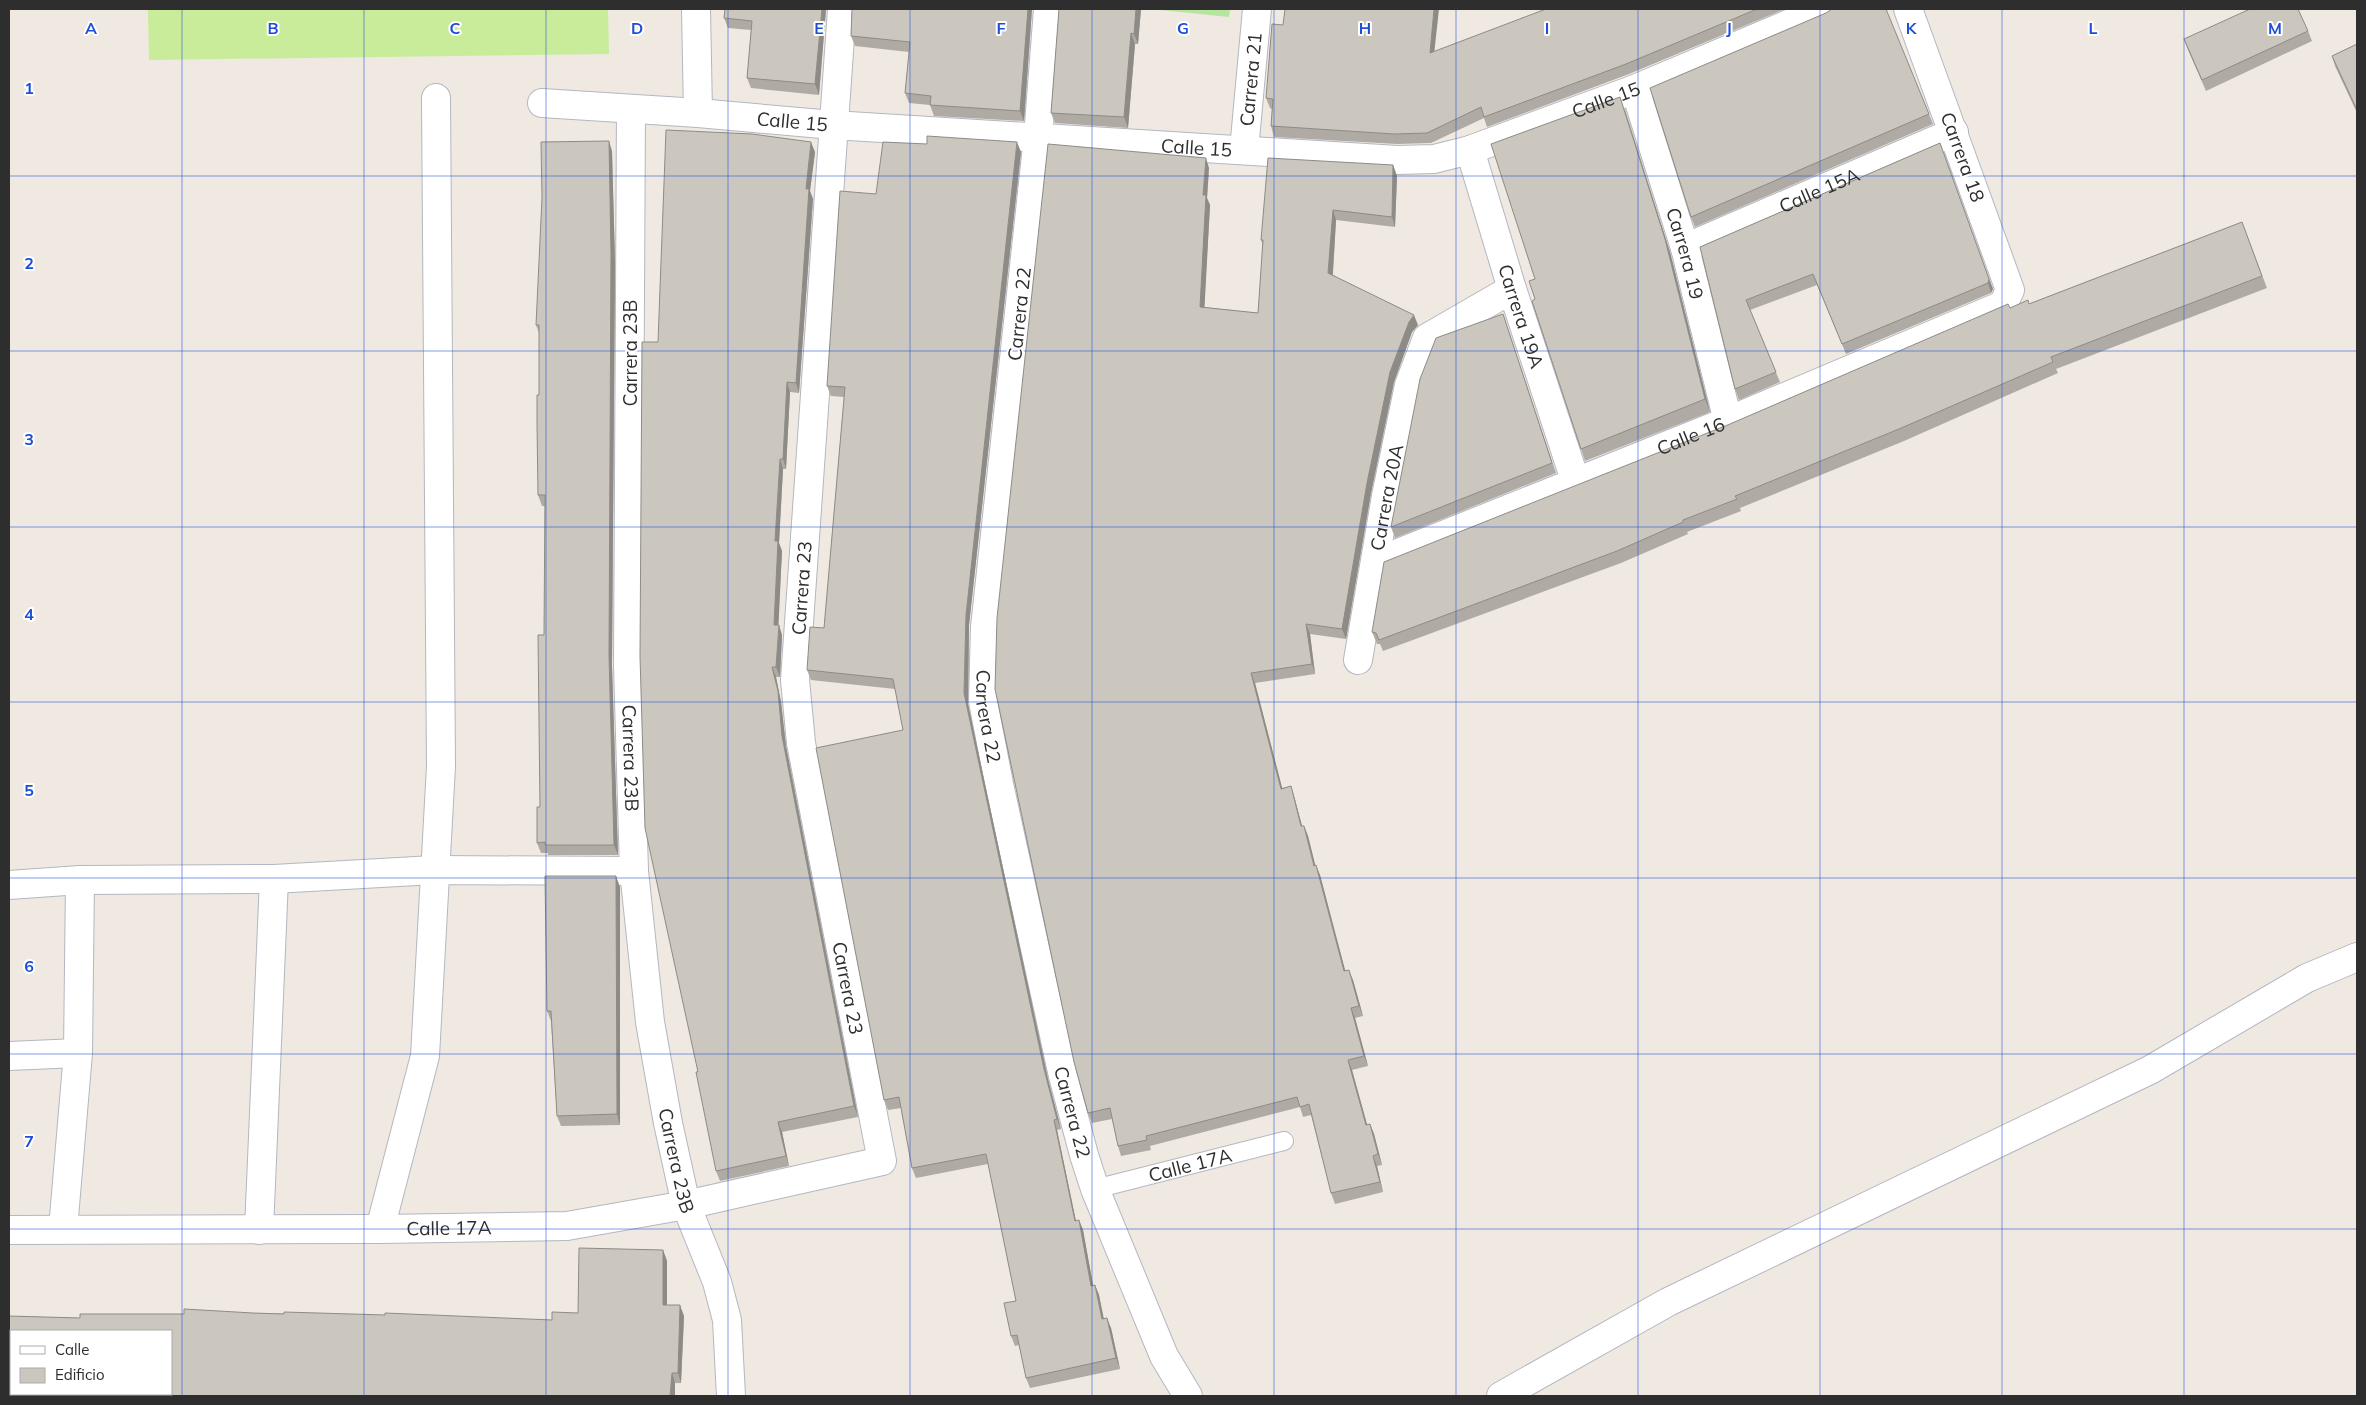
<svg xmlns="http://www.w3.org/2000/svg" width="2366" height="1405" font-family="Mulish,sans-serif">
<style>
.green{fill:#b6e59e}
.pitch{fill:#c9ec9a}
.lines{fill:none;stroke-linecap:round;stroke-linejoin:round}
.lane-casing{stroke:#b4b7c1;stroke-width:20}
.street-casing{stroke:#b4b7c1;stroke-width:30}
.lane{stroke:#fff;stroke-width:18}
.street{stroke:#fff;stroke-width:28}
.wall{fill:#afaba4}
.shaded-wall{fill:#8e8b86}
.building{fill:#cbc7bf;stroke:#8e8b86}
.grid{fill:none;stroke:#1d4ed8;stroke-width:1;stroke-opacity:0.55}
.labels{text-anchor:middle;stroke-width:4;stroke-linejoin:round;paint-order:stroke}
.street-label{font-size:19px;fill:#2e2e2e;stroke:#fff}
.grid-label{font-size:16px;text-anchor:middle;font-weight:bold;fill:#1d4ed8;stroke:#fff;stroke-width:4;stroke-linejoin:round;paint-order:stroke}
</style>
<rect width="100%" height="100%" fill="#efe9e1"/>
<!-- green -->
<path class="green" d="M 1151,9 L 1230,9 L 1229,17 Z"/>
<!-- pitch -->
<path class="pitch" d="M 148,9 L 608,9 L 609,54 L 149,60 Z"/>
<g class="lines">
<!-- lane casing -->
<g class="lane-casing">
<g id="lane">
<path id="s1" d="M 1095,1189 L 1284,1141"/>
</g>
</g>
<!-- street casing -->
<g class="street-casing">
<g id="street">
<path d="M 696,9 L 698,113"/>
<path id="s2" d="M 1048,9 L 1038,137 L 985,627 L 983,701 L 999,784 L 1063,1076 L 1084,1155 L 1095,1189 L 1164,1356 L 1188,1396"/>
<path id="s3" d="M 1635,89 L 1685,248 L 1728,421"/>
<path id="s4" d="M 542,103 L 698,113 L 833,125 L 1397,160 L 1434,159 L 1470,150 L 1635,89 L 1824,9"/>
<path id="s5" d="M 631,109 L 628,666 L 634,871 L 650,1022 L 668,1123 L 686,1205 L 717,1282 L 727,1320 L 731,1396"/>
<path id="s6" d="M 1244,150 L 1257,9"/>
<path id="s7" d="M 1470,150 L 1512,289 L 1575,480"/>
<path id="s8" d="M 1685,248 L 1954,132"/>
<path id="s9" d="M 1376,562 L 1728,421 L 2003,305 L 2010,290 L 1908,9"/>
<path id="s10" d="M 1358,660 L 1386,496 L 1409,385 L 1427,338 L 1512,289"/>
<path d="M 9,885 L 80,880 L 274,879 L 434,870 L 634,871"/>
<path d="M 9,1056 L 78,1053"/>
<path d="M 63,1229 L 78,1053 L 80,880"/>
<path d="M 380,1229 L 425,1056 L 441,766 L 436,98"/>
<path id="s11" d="M 9,1230 L 380,1229 L 567,1226 L 686,1205 L 882,1161 L 801,743 L 795,680 L 842,9"/>
<path d="M 259,1230 L 274,879"/>
<path d="M 1501,1396 L 1668,1302 L 2150,1070 L 2307,978 L 2357,957"/>
</g>
</g>
<!-- lane -->
<use href="#lane" class="lane"/>
<!-- street -->
<use href="#street" class="street"/>
</g>
<!-- wall -->
<g class="wall">
<path d="M 725,9 L 826,9 L 819,95 L 751,88 L 747,78 L 751,30 L 728,28 L 724,18 Z"/>
<path d="M 852,9 L 1032,9 L 1024,121 L 934,116 L 930,105 L 909,103 L 905,93 L 909,52 L 855,46 L 851,36 Z"/>
<path d="M 1059,9 L 1141,9 L 1138,44 L 1135,44 L 1128,128 L 1055,123 L 1051,113 Z"/>
<path d="M 1546,9 L 1785,9 L 1629,74 L 1487,127 L 1484,118 L 1431,143 L 1397,144 L 1274,137 L 1271,126 L 1272,109 L 1270,108 L 1266,98 L 1435,52 Z"/>
<path d="M 1826,13 L 1929,114 L 1933,124 L 1695,227 L 1691,217 Z"/>
<path d="M 2308,31 L 2312,41 L 2206,91 L 2188,50 L 2184,39 Z"/>
<path d="M 2357,44 L 2357,113 L 2335,66 L 2332,56 Z"/>
<path d="M 1625,109 L 1670,252 L 1710,412 L 1585,461 L 1581,449 L 1535,299 L 1535,279 Z"/>
<path d="M 1940,143 L 1993,289 L 1991,293 L 1846,354 L 1817,285 L 1750,310 L 1780,382 L 1739,400 L 1735,389 L 1700,247 Z"/>
<path d="M 612,151 L 615,263 L 612,666 L 618,855 L 548,855 L 548,853 L 541,853 L 537,843 L 540,807 L 544,635 L 545,506 L 542,506 L 538,495 L 539,395 L 539,333 L 536,325 Z"/>
<path d="M 815,152 L 810,191 L 813,199 L 799,393 L 790,392 L 786,469 L 783,469 L 779,543 L 782,551 L 778,625 L 782,635 L 780,677 L 776,677 L 781,702 L 786,746 L 858,1117 L 782,1132 L 789,1166 L 720,1181 L 716,1171 L 698,1072 L 658,342 Z"/>
<path d="M 1021,152 L 969,625 L 968,704 L 1048,1079 L 1061,1129 L 1057,1130 L 1076,1221 L 1079,1220 L 1083,1230 L 1093,1285 L 1095,1285 L 1099,1295 L 1103,1318 L 1111,1328 L 1120,1369 L 1030,1388 L 1026,1378 L 1019,1345 L 1015,1346 L 1011,1336 L 1016,1301 L 988,1164 L 916,1178 L 912,1168 L 901,1108 L 888,1110 L 884,1100 L 903,730 L 895,689 L 811,680 L 807,670 L 824,628 L 844,397 L 831,396 L 827,386 L 876,194 Z"/>
<path d="M 1393,165 L 1397,176 L 1395,227 L 1336,220 L 1333,275 L 1418,325 L 1412,332 L 1394,382 L 1371,493 L 1346,639 L 1310,634 L 1315,674 L 1255,683 L 1282,788 L 1291,786 L 1294,796 L 1302,826 L 1304,826 L 1308,836 L 1315,865 L 1320,875 L 1345,971 L 1353,980 L 1363,1016 L 1355,1018 L 1368,1066 L 1352,1070 L 1367,1125 L 1370,1124 L 1374,1134 L 1382,1165 L 1377,1166 L 1383,1192 L 1335,1204 L 1331,1193 L 1311,1115 L 1303,1117 L 1300,1107 L 1150,1146 L 1151,1150 L 1121,1156 L 1118,1146 L 1112,1119 L 1092,1123 L 1088,1113 L 1209,168 L 1207,198 L 1210,205 L 1204,307 L 1258,313 L 1263,246 L 1261,240 Z"/>
<path d="M 2242,222 L 2267,288 L 2056,369 L 2058,373 L 1904,441 L 1740,508 L 1741,511 L 1687,532 L 1688,534 L 1621,563 L 1383,651 L 1380,644 L 1377,644 L 1372,632 L 1730,424 L 2010,308 L 2029,304 Z"/>
<path d="M 1503,314 L 1556,473 L 1395,538 L 1391,527 Z"/>
<path d="M 620,887 L 620,1125 L 561,1126 L 557,1116 L 551,1021 L 547,1011 Z"/>
<path d="M 663,1250 L 667,1261 L 667,1305 L 684,1316 L 681,1383 L 171,1394 L 11,1331 L 11,1392 L 9,1392 L 9,1316 L 80,1318 L 184,1314 L 253,1313 L 552,1320 L 578,1313 Z"/>
</g>
<!-- shaded-wall -->
<g class="shaded-wall">
<path d="M 822,9 L 826,9 L 819,95 L 815,84 Z"/>
<path d="M 1028,9 L 1032,9 L 1024,121 L 1020,111 Z"/>
<path d="M 1136,9 L 1141,9 L 1138,44 L 1134,34 Z"/>
<path d="M 1434,9 L 1439,9 L 1433,64 L 1430,53 Z"/>
<path d="M 1131,33 L 1135,44 L 1128,128 L 1124,117 Z"/>
<path d="M 1620,97 L 1670,252 L 1710,412 L 1705,399 Z"/>
<path d="M 609,141 L 612,151 L 615,263 L 612,666 L 618,855 L 614,845 L 609,656 Z"/>
<path d="M 811,142 L 815,152 L 810,191 L 813,199 L 799,393 L 796,383 L 806,189 Z"/>
<path d="M 1017,142 L 1021,152 L 969,625 L 968,704 L 1048,1079 L 1061,1129 L 1057,1119 L 1044,1069 L 964,693 L 966,615 Z"/>
<path d="M 1206,158 L 1209,168 L 1207,198 L 1210,205 L 1204,317 L 1200,307 L 1203,195 Z"/>
<path d="M 1393,165 L 1397,176 L 1395,227 L 1392,217 Z"/>
<path d="M 1333,210 L 1336,220 L 1332,284 L 1328,273 Z"/>
<path d="M 1989,279 L 1993,289 L 1991,293 L 1988,283 Z"/>
<path d="M 1414,315 L 1418,325 L 1412,332 L 1394,382 L 1371,493 L 1346,639 L 1342,629 L 1367,483 L 1390,372 L 1409,322 Z"/>
<path d="M 787,382 L 790,392 L 786,469 L 783,459 Z"/>
<path d="M 780,459 L 783,469 L 779,543 L 782,551 L 778,635 L 774,625 L 775,541 Z"/>
<path d="M 1306,624 L 1310,634 L 1315,674 L 1312,664 Z"/>
<path d="M 779,625 L 782,635 L 780,677 L 776,667 Z"/>
<path d="M 772,667 L 776,677 L 781,702 L 786,746 L 858,1117 L 854,1106 L 782,736 Z"/>
<path d="M 1251,673 L 1255,683 L 1285,799 L 1281,789 Z"/>
<path d="M 1291,786 L 1294,796 L 1305,837 L 1301,826 Z"/>
<path d="M 1304,826 L 1308,836 L 1318,876 L 1314,866 Z"/>
<path d="M 1316,865 L 1320,875 L 1348,981 L 1344,971 Z"/>
<path d="M 616,876 L 620,887 L 620,1125 L 617,1114 Z"/>
<path d="M 1349,970 L 1353,980 L 1363,1016 L 1359,1006 Z"/>
<path d="M 1351,1008 L 1355,1018 L 1368,1066 L 1364,1056 Z"/>
<path d="M 1348,1060 L 1352,1070 L 1370,1135 L 1366,1125 Z"/>
<path d="M 1054,1120 L 1057,1130 L 1078,1231 L 1075,1221 Z"/>
<path d="M 778,1122 L 782,1132 L 789,1166 L 786,1156 Z"/>
<path d="M 1370,1124 L 1374,1134 L 1382,1165 L 1378,1154 Z"/>
<path d="M 1373,1156 L 1377,1166 L 1383,1192 L 1380,1182 Z"/>
<path d="M 1079,1220 L 1083,1230 L 1095,1296 L 1091,1286 Z"/>
<path d="M 663,1250 L 667,1261 L 667,1315 L 663,1305 Z"/>
<path d="M 1095,1285 L 1099,1295 L 1106,1329 L 1102,1319 Z"/>
<path d="M 680,1305 L 684,1316 L 681,1383 L 678,1373 Z"/>
<path d="M 1107,1318 L 1111,1328 L 1120,1369 L 1116,1358 Z"/>
<path d="M 672,1373 L 675,1383 L 675,1396 L 670,1396 Z"/>
</g>
<!-- building -->
<g class="building">
<path d="M 725,9 L 822,9 L 815,84 L 747,78 L 752,21 L 724,18 Z"/>
<path d="M 852,9 L 1028,9 L 1020,111 L 930,105 L 931,96 L 905,93 L 910,42 L 851,36 Z"/>
<path d="M 1059,9 L 1136,9 L 1134,34 L 1131,33 L 1124,117 L 1051,113 Z"/>
<path d="M 1285,9 L 1434,9 L 1430,53 L 1546,9 L 1757,9 L 1626,64 L 1484,117 L 1481,107 L 1427,133 L 1394,134 L 1271,126 L 1273,99 L 1266,98 L 1272,24 L 1283,25 Z"/>
<path d="M 1832,9 L 1886,9 L 1929,114 L 1691,217 L 1650,88 L 1826,13 Z"/>
<path d="M 2250,9 L 2298,9 L 2308,31 L 2202,80 L 2184,39 Z"/>
<path d="M 2357,44 L 2357,110 L 2332,56 Z"/>
<path d="M 1620,97 L 1665,239 L 1705,399 L 1581,449 L 1532,301 L 1535,299 L 1529,281 L 1535,279 L 1491,144 Z"/>
<path d="M 666,130 L 752,134 L 811,142 L 806,189 L 809,189 L 796,383 L 787,382 L 783,459 L 780,459 L 775,541 L 778,541 L 774,625 L 779,625 L 776,667 L 772,667 L 778,691 L 782,736 L 854,1106 L 778,1122 L 786,1156 L 716,1171 L 696,1072 L 698,1072 L 645,828 L 640,656 L 642,342 L 658,342 Z"/>
<path d="M 927,136 L 1017,142 L 966,615 L 964,693 L 1044,1069 L 1057,1119 L 1054,1120 L 1075,1221 L 1079,1220 L 1091,1286 L 1095,1285 L 1102,1319 L 1107,1318 L 1116,1358 L 1026,1378 L 1017,1335 L 1011,1336 L 1004,1303 L 1016,1301 L 986,1154 L 912,1168 L 899,1097 L 884,1100 L 816,748 L 903,730 L 893,679 L 807,670 L 810,627 L 824,628 L 845,387 L 827,386 L 840,191 L 876,194 L 883,142 L 927,144 Z"/>
<path d="M 609,141 L 611,253 L 609,656 L 614,845 L 545,845 L 545,842 L 537,843 L 537,807 L 540,807 L 538,635 L 544,635 L 545,495 L 538,495 L 537,424 L 537,395 L 539,395 L 539,325 L 536,325 L 542,198 L 541,142 Z"/>
<path d="M 1940,143 L 1989,279 L 1988,283 L 1842,344 L 1813,274 L 1746,300 L 1776,372 L 1735,389 L 1700,247 Z"/>
<path d="M 1048,144 L 1206,158 L 1203,195 L 1206,195 L 1200,307 L 1258,313 L 1263,240 L 1261,240 L 1268,158 L 1393,165 L 1392,217 L 1333,210 L 1328,273 L 1414,315 L 1409,322 L 1390,372 L 1367,483 L 1342,629 L 1306,624 L 1312,664 L 1251,673 L 1281,789 L 1291,786 L 1301,826 L 1304,826 L 1314,866 L 1316,865 L 1344,971 L 1349,970 L 1359,1006 L 1351,1008 L 1364,1056 L 1348,1060 L 1366,1125 L 1370,1124 L 1378,1154 L 1373,1156 L 1380,1182 L 1331,1193 L 1309,1104 L 1300,1107 L 1297,1097 L 1146,1136 L 1147,1140 L 1118,1146 L 1110,1108 L 1088,1113 L 1074,1062 L 995,689 L 997,618 Z"/>
<path d="M 2242,222 L 2262,276 L 2051,357 L 2053,362 L 1899,429 L 1735,496 L 1737,499 L 1683,520 L 1683,522 L 1617,551 L 1379,640 L 1376,633 L 1372,632 L 1384,562 L 1730,424 L 2008,304 L 2010,308 L 2028,300 L 2029,304 Z"/>
<path d="M 1503,314 L 1552,463 L 1391,527 L 1420,379 L 1436,338 Z"/>
<path d="M 545,876 L 616,876 L 617,1114 L 557,1116 L 551,1011 L 547,1011 Z"/>
<path d="M 579,1248 L 663,1250 L 663,1305 L 680,1305 L 678,1373 L 672,1373 L 670,1396 L 104,1396 L 104,1394 L 171,1394 L 171,1331 L 11,1331 L 11,1381 L 9,1381 L 9,1316 L 80,1318 L 80,1314 L 184,1314 L 184,1309 L 253,1313 L 284,1314 L 284,1312 L 385,1315 L 385,1313 L 552,1320 L 552,1312 L 578,1313 Z"/>
</g>
<!-- grid -->
<path class="grid" d="M 182,9 L 182,1396M 364,9 L 364,1396M 546,9 L 546,1396M 728,9 L 728,1396M 910,9 L 910,1396M 1092,9 L 1092,1396M 1274,9 L 1274,1396M 1456,9 L 1456,1396M 1638,9 L 1638,1396M 1820,9 L 1820,1396M 2002,9 L 2002,1396M 2184,9 L 2184,1396M 9,176 L 2357,176M 9,351 L 2357,351M 9,527 L 2357,527M 9,702 L 2357,702M 9,878 L 2357,878M 9,1054 L 2357,1054M 9,1229 L 2357,1229"/>
<g class="labels">
<!-- street labels -->
<g class="street-label">
<text dy="7" stroke="none"><textPath href="#s6" startOffset="71">Carrera 21</textPath></text>
<text dy="7" stroke="none"><textPath href="#s4" startOffset="1076">Calle 15</textPath></text>
<text dy="7" stroke="none"><textPath href="#s4" startOffset="251">Calle 15</textPath></text>
<text dy="7" stroke="none"><textPath href="#s4" startOffset="656">Calle 15</textPath></text>
<text transform="translate(1963 157) rotate(70)" y="7">Carrera 18</text>
<text dy="7" stroke="none"><textPath href="#s8" startOffset="146">Calle 15A</textPath></text>
<text dy="7" stroke="none"><textPath href="#s3" startOffset="172">Carrera 19</textPath></text>
<text transform="translate(1019 314) rotate(-84)" y="7">Carrera 22</text>
<text dy="7" stroke="none"><textPath href="#s7" startOffset="174">Carrera 19A</textPath></text>
<text transform="translate(630 353) rotate(-90)" y="7">Carrera 23B</text>
<text dy="7" stroke="none"><textPath href="#s9" startOffset="339">Calle 16</textPath></text>
<text dy="7" stroke="none"><textPath href="#s10" startOffset="165">Carrera 20A</textPath></text>
<text dy="7" stroke="none"><textPath href="#s11" startOffset="1461">Carrera 23</textPath></text>
<text dy="7" stroke="none"><textPath href="#s2" startOffset="711">Carrera 22</textPath></text>
<text dy="7" stroke="none"><textPath href="#s5" startOffset="649">Carrera 23B</textPath></text>
<text transform="translate(848 988) rotate(79)" y="7">Carrera 23</text>
<text dy="7" stroke="none"><textPath href="#s2" startOffset="1116">Carrera 22</textPath></text>
<text dy="7" stroke="none"><textPath href="#s5" startOffset="1055">Carrera 23B</textPath></text>
<text dy="7" stroke="none"><textPath href="#s1" startOffset="98">Calle 17A</textPath></text>
<text dy="7" stroke="none"><textPath href="#s11" startOffset="440">Calle 17A</textPath></text>
</g>
</g>
<g class="grid-label">
<text x="91" y="34">A</text>
<text x="273" y="34">B</text>
<text x="455" y="34">C</text>
<text x="637" y="34">D</text>
<text x="819" y="34">E</text>
<text x="1001" y="34">F</text>
<text x="1183" y="34">G</text>
<text x="1365" y="34">H</text>
<text x="1547" y="34">I</text>
<text x="1729" y="34">J</text>
<text x="1911" y="34">K</text>
<text x="2093" y="34">L</text>
<text x="2275" y="34">M</text>
<text x="29" y="94">1</text>
<text x="29" y="269">2</text>
<text x="29" y="445">3</text>
<text x="29" y="620">4</text>
<text x="29" y="796">5</text>
<text x="29" y="972">6</text>
<text x="29" y="1147">7</text>
</g>
<!-- border -->
<rect width="2366" height="1405" fill="none" stroke="#2e2e2e" stroke-width="20"/>
<!-- legend -->
<rect x="10" y="1330" width="162" height="65" fill="#ffffff" stroke="#ababab"/>
<rect x="20" y="1346" width="25" height="8" fill="#ffffff" stroke="#ababab"/>
<text x="55" y="1355" font-size="15" fill="#2e2e2e">Calle</text>
<rect x="20" y="1368" width="25" height="15" fill="#cbc7bf" stroke="#ababab"/>
<text x="55" y="1380" font-size="15" fill="#2e2e2e">Edificio</text>
</svg>
